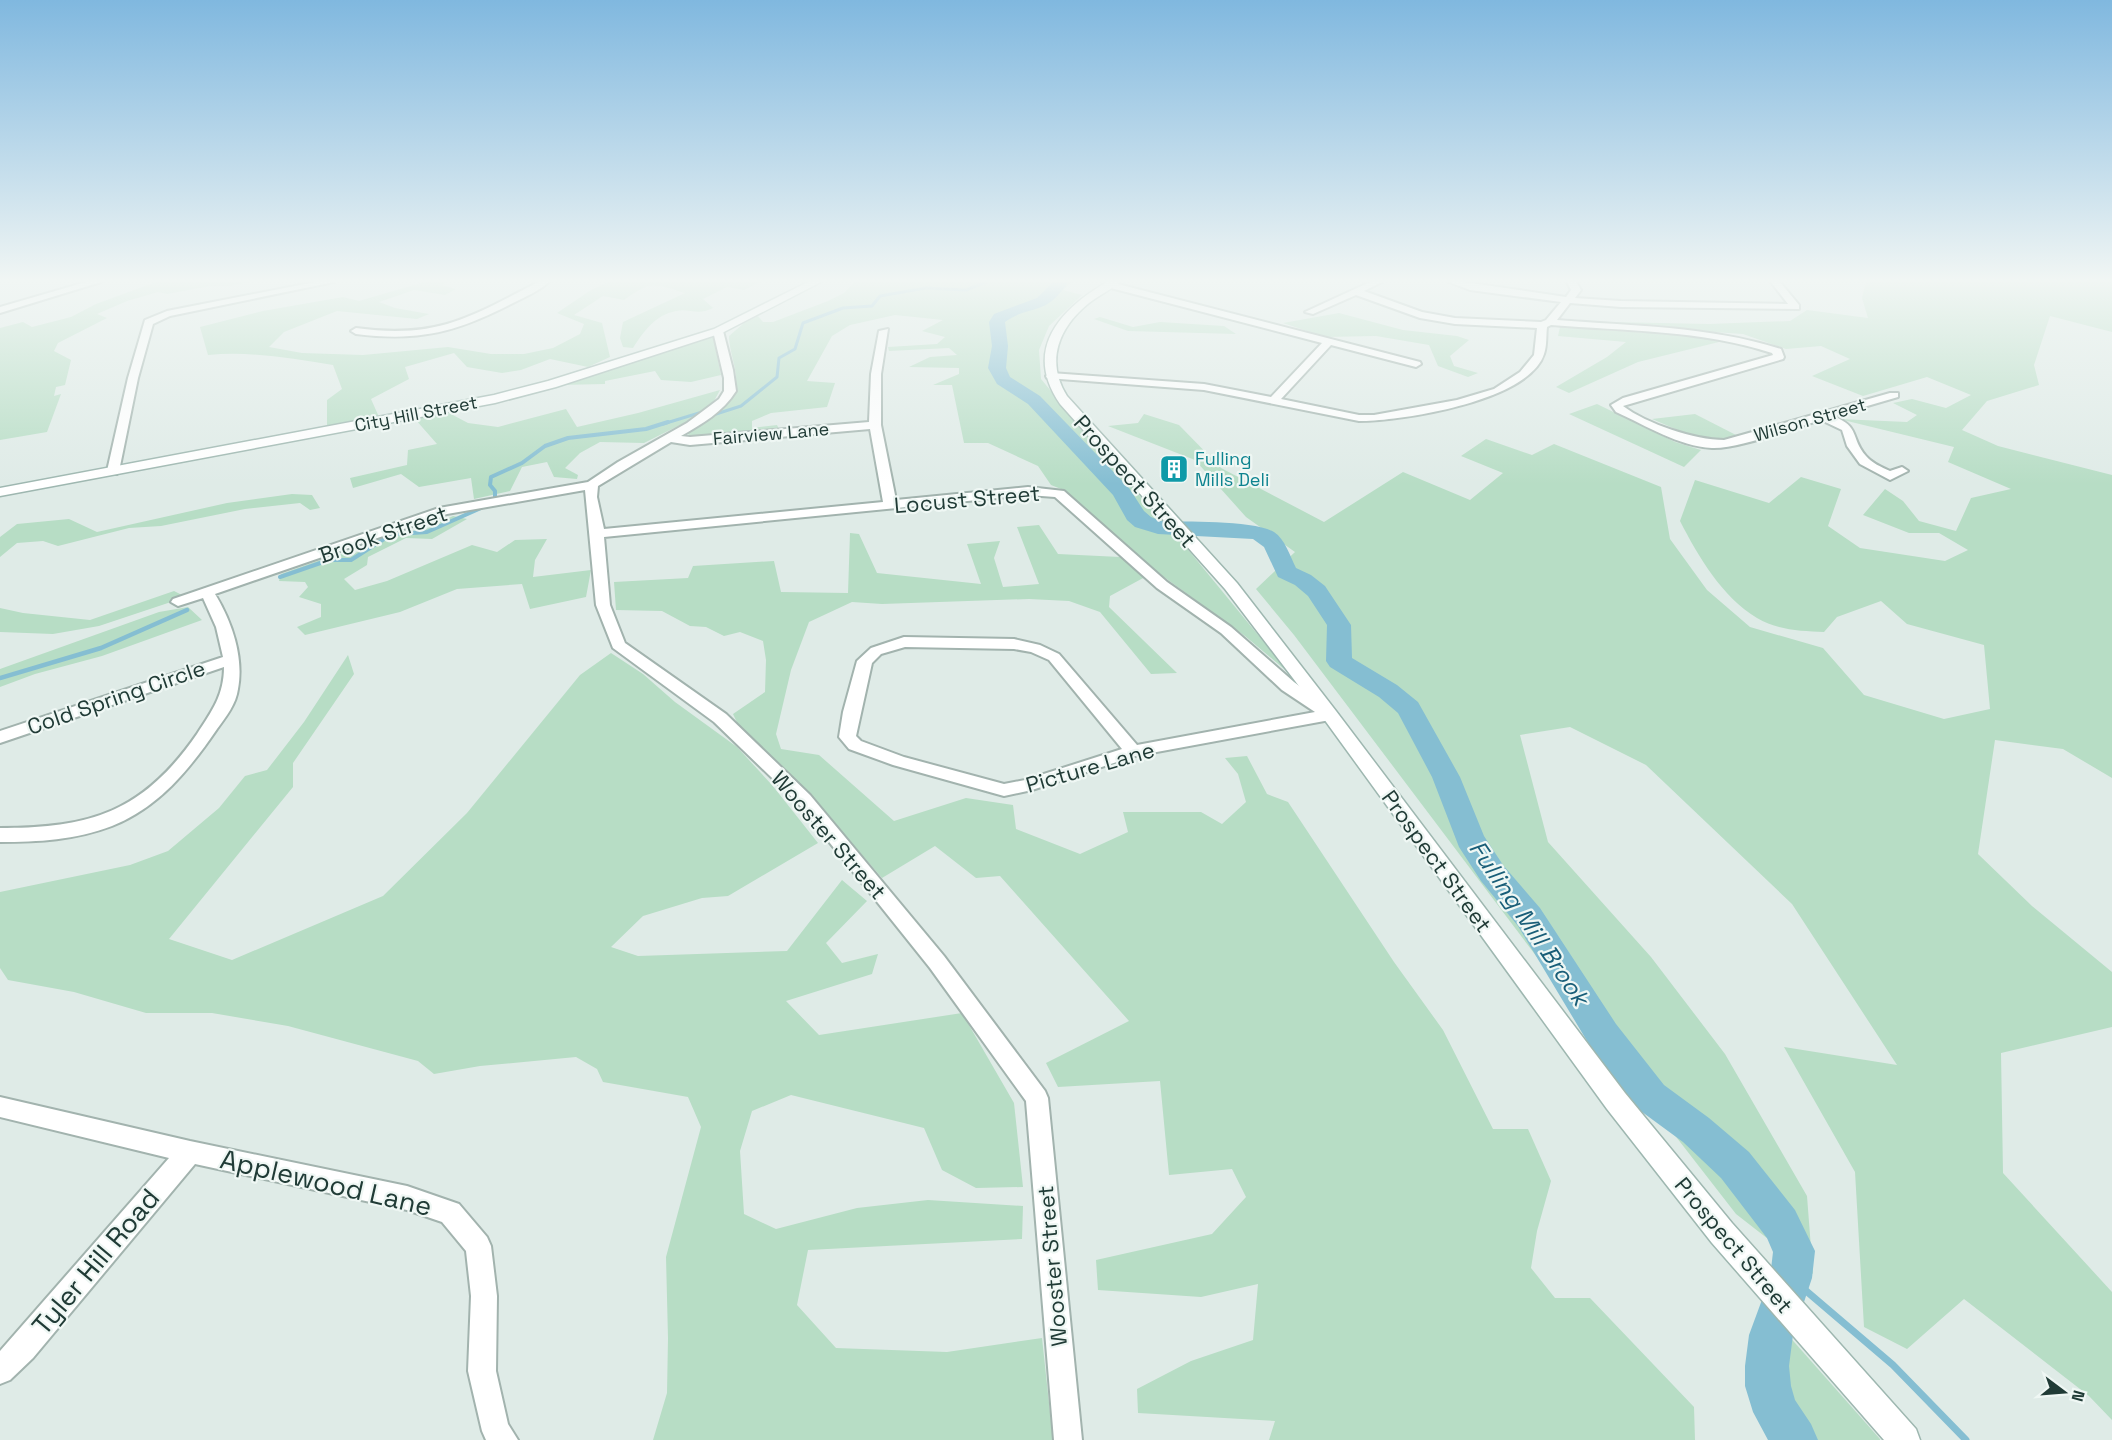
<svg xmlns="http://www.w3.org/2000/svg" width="2112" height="1440" font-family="'Space Grotesk',sans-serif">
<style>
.green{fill:#b7ddc5}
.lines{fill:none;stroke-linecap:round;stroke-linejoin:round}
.stream-far3{stroke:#85bed2;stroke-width:3}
.stream-far2{stroke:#85bed2;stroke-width:4}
.stream-far1{stroke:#85bed2;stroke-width:4.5}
.stream{stroke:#85bed2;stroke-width:7}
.river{fill:#85bed2;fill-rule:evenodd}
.street-casing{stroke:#a2b3ae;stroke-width:4}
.secondary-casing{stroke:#9eb7b0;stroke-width:3}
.street{fill:#fff;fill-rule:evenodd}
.secondary{fill:#fff;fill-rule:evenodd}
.labels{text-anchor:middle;stroke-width:4.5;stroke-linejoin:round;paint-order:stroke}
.far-street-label{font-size:18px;fill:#203b36;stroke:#eff7f4}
.far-culture-label{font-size:18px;fill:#0d838f;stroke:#eff7f4;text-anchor:start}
.street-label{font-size:22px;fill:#203b36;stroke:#eff7f4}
.water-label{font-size:24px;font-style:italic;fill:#195e78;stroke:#eff7f4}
.near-street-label{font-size:27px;fill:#203b36;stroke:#eff7f4}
</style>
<rect width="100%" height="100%" fill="#dfebe7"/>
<!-- green -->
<g class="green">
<path d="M 156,282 L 251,282 L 229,286 L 210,286 L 167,294 L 158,292 L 127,301 L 97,314 L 107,318 L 58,343 L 54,351 L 71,360 L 65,385 L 56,387 L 54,396 L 61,394 L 47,432 L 0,440 L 0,328 L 23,322 L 32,327 L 71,317 L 96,304 Z"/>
<path d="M 424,282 L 446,282 L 441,285 L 456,289 L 445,295 L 414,290 L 379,302 L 395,308 L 429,314 L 417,319 L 337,311 L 284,332 L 269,347 L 302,353 L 363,355 L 448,347 L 491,354 L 524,354 L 553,348 L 580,334 L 584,324 L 557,313 L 591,290 L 608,282 L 760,282 L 744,290 L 727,287 L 703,299 L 713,308 C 697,316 690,308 676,311 C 655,315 644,331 633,348 L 623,347 L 620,338 L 623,322 L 685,293 C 653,283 652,280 624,300 L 603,296 L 574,315 L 602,323 L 610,357 L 588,367 L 550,359 L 521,370 L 502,373 L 467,367 L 454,353 L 405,367 L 409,379 L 371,399 L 379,417 L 327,428 L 327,400 L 342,389 L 333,365 C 291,358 250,351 208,355 L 200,327 L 263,311 L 343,297 L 359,301 Z"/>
<path d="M 854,282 L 1072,282 L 1063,290 L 1082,295 L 1049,326 L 1039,350 L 1041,379 L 1118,472 L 1190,552 L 1290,674 L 1245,636 L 1142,561 L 1066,491 L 1051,485 L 1038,466 L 988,443 L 964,443 L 952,385 L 933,385 L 959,374 L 959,368 L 909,367 L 930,357 L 957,355 L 949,348 L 889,351 L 888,347 L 937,344 L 945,337 L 922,331 L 943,320 L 895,315 L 850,325 L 832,336 L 807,381 L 835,383 L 827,407 L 771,413 L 752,421 L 752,428 L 777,425 L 779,429 L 694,437 L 687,434 C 706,421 733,409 736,382 C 737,368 729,351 729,336 L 744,323 L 758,316 L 763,322 L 773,322 L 828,301 L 844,293 Z"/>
<path d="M 1866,282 L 2112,282 L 2112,332 L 2050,316 L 2034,365 L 2039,385 L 1987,401 L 1962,430 L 1998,446 L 2112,475 L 2112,778 L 2063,749 L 1995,740 L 1978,854 L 2032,906 L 2112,972 L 2112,1027 L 2001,1053 L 2003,1173 L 2112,1292 L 2112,1420 L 2089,1396 L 1964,1299 L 1907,1349 L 1864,1327 L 1855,1172 L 1784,1047 L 1897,1065 L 1792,904 L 1646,765 L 1570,727 L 1520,735 L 1548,842 L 1651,957 L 1725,1054 L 1807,1196 L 1813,1274 L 1736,1214 L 1552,977 L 1294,635 L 1256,589 L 1295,552 L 1246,517 L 1195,460 L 1108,426 L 1138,423 L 1144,414 L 1179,425 L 1221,468 L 1324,522 L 1403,472 L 1470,500 L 1503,473 L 1461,456 L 1486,439 L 1532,455 L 1554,444 L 1661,487 L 1670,539 L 1707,590 L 1750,627 L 1823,648 L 1864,695 L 1944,719 L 1990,709 L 1984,645 L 1907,624 L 1881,601 L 1837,617 L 1824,632 C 1801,631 1777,630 1757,618 C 1722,597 1698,556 1680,521 L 1695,480 L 1769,503 L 1801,477 L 1841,489 L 1828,526 L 1860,548 L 1945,561 L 1968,550 L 1939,533 L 1909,533 L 1863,515 L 1885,489 L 1903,501 L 1919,521 L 1956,531 L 1971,498 L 2011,489 L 1948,462 L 1954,447 L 1839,419 L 1907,422 L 1917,415 L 1893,403 L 1912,399 L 1946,408 L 1971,395 L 1927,377 L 1863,396 L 1812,376 L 1850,359 L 1821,346 L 1786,349 L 1743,334 L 1639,327 L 1611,322 L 1709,324 L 1790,321 L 1807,310 L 1868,318 L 1862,298 Z"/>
<path d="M 1339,313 L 1403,330 L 1457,336 L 1469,340 L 1450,356 L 1454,366 L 1478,373 L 1468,377 L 1438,366 L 1429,345 L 1376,336 L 1325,337 L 1283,323 Z"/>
<path d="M 1100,317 L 1133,327 L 1160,322 L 1224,326 L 1236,334 L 1128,331 L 1094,319 Z"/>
<path d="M 1560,327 L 1695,336 L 1723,341 L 1638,362 L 1569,393 L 1556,387 L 1607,357 L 1626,342 L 1558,336 Z"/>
<path d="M 713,336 L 721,375 L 691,382 L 661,380 L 655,371 L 605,381 L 605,384 L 559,385 Z"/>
<path d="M 720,390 L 713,403 L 688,421 L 644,443 L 600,442 L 580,453 L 565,468 L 578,475 L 577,479 L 554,477 L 547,462 L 522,467 L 510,491 L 474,499 L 471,478 L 419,487 L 401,474 L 353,488 L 350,478 L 407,465 L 408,450 L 437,444 L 415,419 L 449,413 L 468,423 L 498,427 L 566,409 L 577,427 L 638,413 Z"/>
<path d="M 1597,404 L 1675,442 L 1701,450 L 1684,467 L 1569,414 Z"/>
<path d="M 1695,414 L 1736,435 L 1714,442 L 1680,431 L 1652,419 Z"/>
<path d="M 292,494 L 312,495 L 320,508 L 310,510 L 300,503 L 245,509 L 161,526 L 129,528 L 58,546 L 43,541 L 17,543 L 0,557 L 0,537 L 17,524 L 69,519 L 97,532 L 227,503 Z"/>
<path d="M 453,516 L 467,519 L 432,539 L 406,538 L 368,557 L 367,565 L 344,579 L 355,590 L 387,581 L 472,545 L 497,552 L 515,540 L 547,539 L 535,560 L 533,577 L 591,570 L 586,597 L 530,609 L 522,584 L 457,589 L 400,612 L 305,635 L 297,627 L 321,617 L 321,604 L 299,597 L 308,587 L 305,582 L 279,581 L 281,574 L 337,554 L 353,555 L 369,543 L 390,532 L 424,530 Z"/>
<path d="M 1039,525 L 1058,554 L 1120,557 L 1145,577 L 1110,596 L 1109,607 L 1177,673 L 1151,674 L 1100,612 L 1069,601 L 1029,599 L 882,604 L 852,602 L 809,622 L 791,670 L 776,734 L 781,749 L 819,755 L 894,821 L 966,798 L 1013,805 L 1016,829 L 1080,854 L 1128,832 L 1123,812 L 1201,812 L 1222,824 L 1246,802 L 1238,774 L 1225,758 L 1247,756 L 1267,794 L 1288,802 L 1394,962 L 1443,1030 L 1493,1129 L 1528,1129 L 1551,1181 L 1537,1231 L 1531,1268 L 1555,1298 L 1590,1298 L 1694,1407 L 1695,1440 L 1269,1440 L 1275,1421 L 1138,1413 L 1137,1389 L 1191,1361 L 1253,1340 L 1258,1284 L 1201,1297 L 1098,1290 L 1096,1260 L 1212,1234 L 1246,1197 L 1232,1169 L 1169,1175 L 1160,1081 L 1058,1087 L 1046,1063 L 1129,1021 L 1000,876 L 976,878 L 935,846 L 882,878 L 811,796 L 741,731 L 733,714 L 765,692 L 766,660 L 763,641 L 740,632 L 724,636 L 706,627 L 690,626 L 662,611 L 616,610 L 614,582 L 688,578 L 693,566 L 774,561 L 781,592 L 848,593 L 850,533 L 859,534 L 877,573 L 981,584 L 967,544 L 1000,541 L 994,558 L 1003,587 L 1039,584 L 1017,527 Z"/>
<path d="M 174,591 L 186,597 L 99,626 L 53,634 L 0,632 L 0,608 L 23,613 L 90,620 Z"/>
<path d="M 188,607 L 202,620 L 102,656 L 35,674 L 0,687 L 0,669 L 159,612 Z"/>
<path d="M 611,653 L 643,674 L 675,702 L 737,747 L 772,785 L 818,843 L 728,896 L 702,898 L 643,916 L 611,947 L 638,956 L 787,951 L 842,880 L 867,901 L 826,943 L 842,963 L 878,954 L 872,974 L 786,1001 L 819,1035 L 962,1013 L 1014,1103 L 1023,1187 L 976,1188 L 942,1170 L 924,1128 L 791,1095 L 752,1111 L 740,1151 L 744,1214 L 776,1229 L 857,1208 L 928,1200 L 1023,1206 L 1022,1239 L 808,1250 L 797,1305 L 836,1348 L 947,1352 L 1042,1338 L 1053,1440 L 653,1440 L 667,1393 L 668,1338 L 666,1257 L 701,1127 L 688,1097 L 603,1082 L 597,1069 L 576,1057 L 480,1066 L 434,1074 L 418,1061 L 288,1026 L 212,1013 L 146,1013 L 74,992 L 8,980 L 0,968 L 0,892 L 130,865 L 168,851 L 219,808 L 245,776 L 267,770 L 304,722 L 348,655 L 354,674 L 293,763 L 293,787 L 169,939 L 232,960 L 383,896 L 467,813 L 580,675 Z"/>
<path d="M 1765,1309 L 1880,1439 L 1880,1440 L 1789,1440 L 1760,1398 Z"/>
</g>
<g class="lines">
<!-- stream-far3 -->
<g class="stream-far3">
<path d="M 716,414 L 741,406 L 777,377 L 779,358 L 795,349 L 803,323 L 843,308 L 872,306 L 880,296 L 926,288 L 966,290 L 986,282"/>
<path d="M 663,424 L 699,413"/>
</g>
<!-- stream-far2 -->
<g class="stream-far2">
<path d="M 495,497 L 495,491 L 490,485 L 491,477 L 522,463 L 545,446 L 568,438 L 646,429 L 668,422"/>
<path d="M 280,577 L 329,560 L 351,560 L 384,539 L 397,534 L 427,532 L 481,508"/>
</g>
<!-- stream-far1 -->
<path class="stream-far1" d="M 0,678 L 101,648 L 187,610"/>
<!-- stream -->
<path class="stream" d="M 1791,1278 L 1893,1365 L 1966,1440"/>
<!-- river -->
<path class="river" d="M 1053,282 L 1068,282 C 1046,317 1030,304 1005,322 L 1008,346 L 1006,368 L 1010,377 L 1040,396 L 1129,488 L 1144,511 L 1151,517 L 1160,521 C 1185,522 1254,520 1274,532 C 1285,539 1290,556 1296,568 L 1311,575 L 1325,586 L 1351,625 L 1352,658 L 1397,685 L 1418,702 L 1460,777 L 1484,836 L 1503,865 L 1540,908 L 1616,1024 L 1664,1085 L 1709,1118 L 1749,1152 L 1795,1210 L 1815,1251 L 1812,1278 L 1793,1335 L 1789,1366 L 1791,1386 L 1795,1400 L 1811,1424 L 1818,1440 L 1768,1440 L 1753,1412 L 1745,1386 L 1745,1366 L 1749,1335 L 1770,1278 L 1773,1252 L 1767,1238 L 1721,1178 L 1683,1142 L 1638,1109 L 1590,1046 L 1518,926 L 1481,881 L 1459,847 L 1432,777 L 1398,713 L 1379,697 L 1330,667 L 1326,661 L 1327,625 L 1308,596 L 1295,585 L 1278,577 L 1264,547 L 1253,539 L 1158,534 L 1135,527 L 1127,520 L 1113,495 L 1028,404 L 997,384 L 988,368 L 992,346 L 989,322 L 994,314 L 1037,298 Z"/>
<!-- street casing -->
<g class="street-casing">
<g id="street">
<path d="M 86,282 L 101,282 L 0,313 L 0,307 Z"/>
<path d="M 315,282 L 334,282 L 170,316 L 153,324 L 138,378 L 119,471 L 117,474 L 109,474 L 107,471 L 128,378 L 145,320 L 167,311 Z"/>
<path d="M 538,282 L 549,282 C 539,291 525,297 513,303 C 457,332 420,342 356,334 L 351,331 L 356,328 C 436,339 469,318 538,282 Z"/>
<path d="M 1110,282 L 1420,362 L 1421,364 L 1416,367 L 1331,345 L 1281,399 L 1359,415 L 1374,415 L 1457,400 L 1494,389 L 1520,372 L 1534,355 L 1537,328 L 1455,324 L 1420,318 L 1356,295 L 1313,314 L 1305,312 L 1370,282 L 1382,282 L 1364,291 L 1422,312 L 1455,318 L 1541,322 L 1546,320 L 1561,302 L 1470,290 L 1449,282 L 1464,282 L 1566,297 L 1571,290 L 1567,282 L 1576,282 L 1581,290 L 1575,298 L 1621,301 L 1788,304 L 1771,282 L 1780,282 L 1799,305 L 1799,309 L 1621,307 L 1570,303 L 1557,320 C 1632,326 1709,326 1781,349 L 1784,357 L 1783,359 L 1623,406 C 1647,424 1695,440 1724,440 L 1890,393 L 1898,393 L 1898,397 L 1833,416 C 1861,427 1850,438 1866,456 C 1872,463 1881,467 1890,471 L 1902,467 L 1908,471 L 1890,480 L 1860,464 L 1847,446 L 1842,430 L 1821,420 C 1793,428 1739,449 1712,448 C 1678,446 1647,426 1616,412 L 1611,405 L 1623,398 L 1773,355 L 1772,353 C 1702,330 1625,331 1551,325 L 1547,327 C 1546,335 1547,346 1544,354 C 1529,401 1402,421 1359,421 L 1204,390 L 1047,378 L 1046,376 L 1051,373 L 1204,384 L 1271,397 L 1322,343 L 1107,287 L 1107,283 Z"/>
<path d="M 718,328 L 723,331 L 733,370 L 736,391 C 723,412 702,424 681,436 L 690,437 L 869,422 L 871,374 L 879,331 L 888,329 L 881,374 L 881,425 L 896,500 L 1028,487 L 1064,491 L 1167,582 L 1231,627 L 1294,682 L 1338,715 L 1336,719 L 1330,720 L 1135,756 L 1032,790 L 1004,796 L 893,765 L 849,749 L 839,737 L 843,712 L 857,661 L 871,648 L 904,637 L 1014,639 L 1040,645 L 1059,654 L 1137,745 L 1315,712 L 1282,690 L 1221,633 L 1157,588 L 1055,497 L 1028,495 L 604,537 L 610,605 L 625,643 L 726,714 L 810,795 L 944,956 L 1045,1091 L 1048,1098 L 1082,1440 L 1054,1440 L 1026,1101 L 930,968 L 798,803 L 714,722 L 613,648 L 596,605 L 585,490 L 447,514 L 215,594 C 232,622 244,657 238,689 C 236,704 226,717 217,729 C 189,770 159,807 112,826 C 75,840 39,842 0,842 L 0,828 C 91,828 143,812 197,734 C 212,711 224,695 224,667 L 0,743 L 0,731 L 223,657 L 216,627 L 203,598 L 178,606 L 171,602 L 173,599 L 439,508 L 588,482 L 618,462 L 687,423 L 719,399 L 724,391 L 724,378 L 713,331 ZM 870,429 L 883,502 L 604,529 L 597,497 L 598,486 L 671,442 L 690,445 ZM 905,647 L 1014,649 L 1031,652 L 1049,660 L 1122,749 L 1025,780 L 1004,784 L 904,757 L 861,741 L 856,736 L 872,663 L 881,654 Z"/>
<path d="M 0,1097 L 190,1141 L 407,1186 L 459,1204 L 487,1237 L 491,1246 L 497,1296 L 496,1371 L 508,1424 L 518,1440 L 486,1440 L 482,1431 L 468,1371 L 471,1296 L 466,1251 L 442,1222 L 407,1210 L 195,1164 L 33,1358 L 10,1380 L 0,1384 L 0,1351 L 169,1158 L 0,1117 Z"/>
</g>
</g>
<!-- secondary casing -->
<g class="secondary-casing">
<g id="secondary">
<path d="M 808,282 L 821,282 L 722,333 L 556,387 L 495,403 L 0,496 L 0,488 L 494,395 L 548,381 L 714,329 Z"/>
<path d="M 1107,282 L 1120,282 C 1111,290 1099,295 1089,303 C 1059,327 1045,361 1067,396 L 1237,583 L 1336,711 L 1625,1093 L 1732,1223 L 1916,1429 L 1920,1440 L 1884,1440 L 1712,1243 L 1607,1109 L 1324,719 L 1225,589 L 1060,404 C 1023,350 1059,310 1107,282 Z"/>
</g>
</g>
<!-- street -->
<use href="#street" class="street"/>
<!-- secondary -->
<use href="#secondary" class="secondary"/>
</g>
<!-- sky -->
<linearGradient id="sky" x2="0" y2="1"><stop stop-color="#80b8df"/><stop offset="0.58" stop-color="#f1f6f4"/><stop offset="1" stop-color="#f1f6f4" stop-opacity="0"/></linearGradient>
<rect width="2112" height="484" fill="url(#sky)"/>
<!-- icons -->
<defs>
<g id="building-square" transform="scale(1.5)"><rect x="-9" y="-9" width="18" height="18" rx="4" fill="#0f9aa8" stroke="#eff7f4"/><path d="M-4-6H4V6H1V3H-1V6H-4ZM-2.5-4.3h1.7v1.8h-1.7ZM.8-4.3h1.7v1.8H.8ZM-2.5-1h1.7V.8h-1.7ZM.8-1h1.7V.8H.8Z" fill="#fff"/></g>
</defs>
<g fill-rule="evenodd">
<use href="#building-square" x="1174" y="469"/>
</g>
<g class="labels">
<!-- far-street labels -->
<g class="far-street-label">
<text transform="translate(416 414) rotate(-11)" y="6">City Hill Street</text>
<text transform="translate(1810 420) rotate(-16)" y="6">Wilson Street</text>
<text transform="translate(771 434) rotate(-5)" y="6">Fairview Lane</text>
</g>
<!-- far-culture labels -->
<g class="far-culture-label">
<text x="1195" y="465">Fulling<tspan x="1195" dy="21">Mills Deli</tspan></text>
</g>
<!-- street labels -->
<g class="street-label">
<text transform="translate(1135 481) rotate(48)" y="8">Prospect Street</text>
<text transform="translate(967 499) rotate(-5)" y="8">Locust Street</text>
<text transform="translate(383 534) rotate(-19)" y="8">Brook Street</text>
<text transform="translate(116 697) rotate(-19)" y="8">Cold Spring Circle</text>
<text transform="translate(1090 767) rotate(-16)" y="8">Picture Lane</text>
<text transform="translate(829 835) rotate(49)" y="8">Wooster Street</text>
<text transform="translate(1437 861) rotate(54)" y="8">Prospect Street</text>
<text transform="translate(1734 1245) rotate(50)" y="8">Prospect Street</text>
<text transform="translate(1052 1266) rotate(-95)" y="8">Wooster Street</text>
</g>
<!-- water labels -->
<g class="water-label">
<text transform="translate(1529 923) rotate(56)" y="8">Fulling Mill Brook</text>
</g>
<!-- near-street labels -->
<g class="near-street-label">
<text transform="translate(326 1183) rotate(13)" y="9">Applewood Lane</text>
<text transform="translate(96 1262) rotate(-50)" y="9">Tyler Hill Road</text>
</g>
</g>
<!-- north arrow -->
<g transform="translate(2064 1392) rotate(106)" stroke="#eff7f4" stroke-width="4.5" paint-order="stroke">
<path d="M0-4.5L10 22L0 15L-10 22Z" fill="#203b36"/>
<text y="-9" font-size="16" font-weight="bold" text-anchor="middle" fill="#203b36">N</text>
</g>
</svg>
